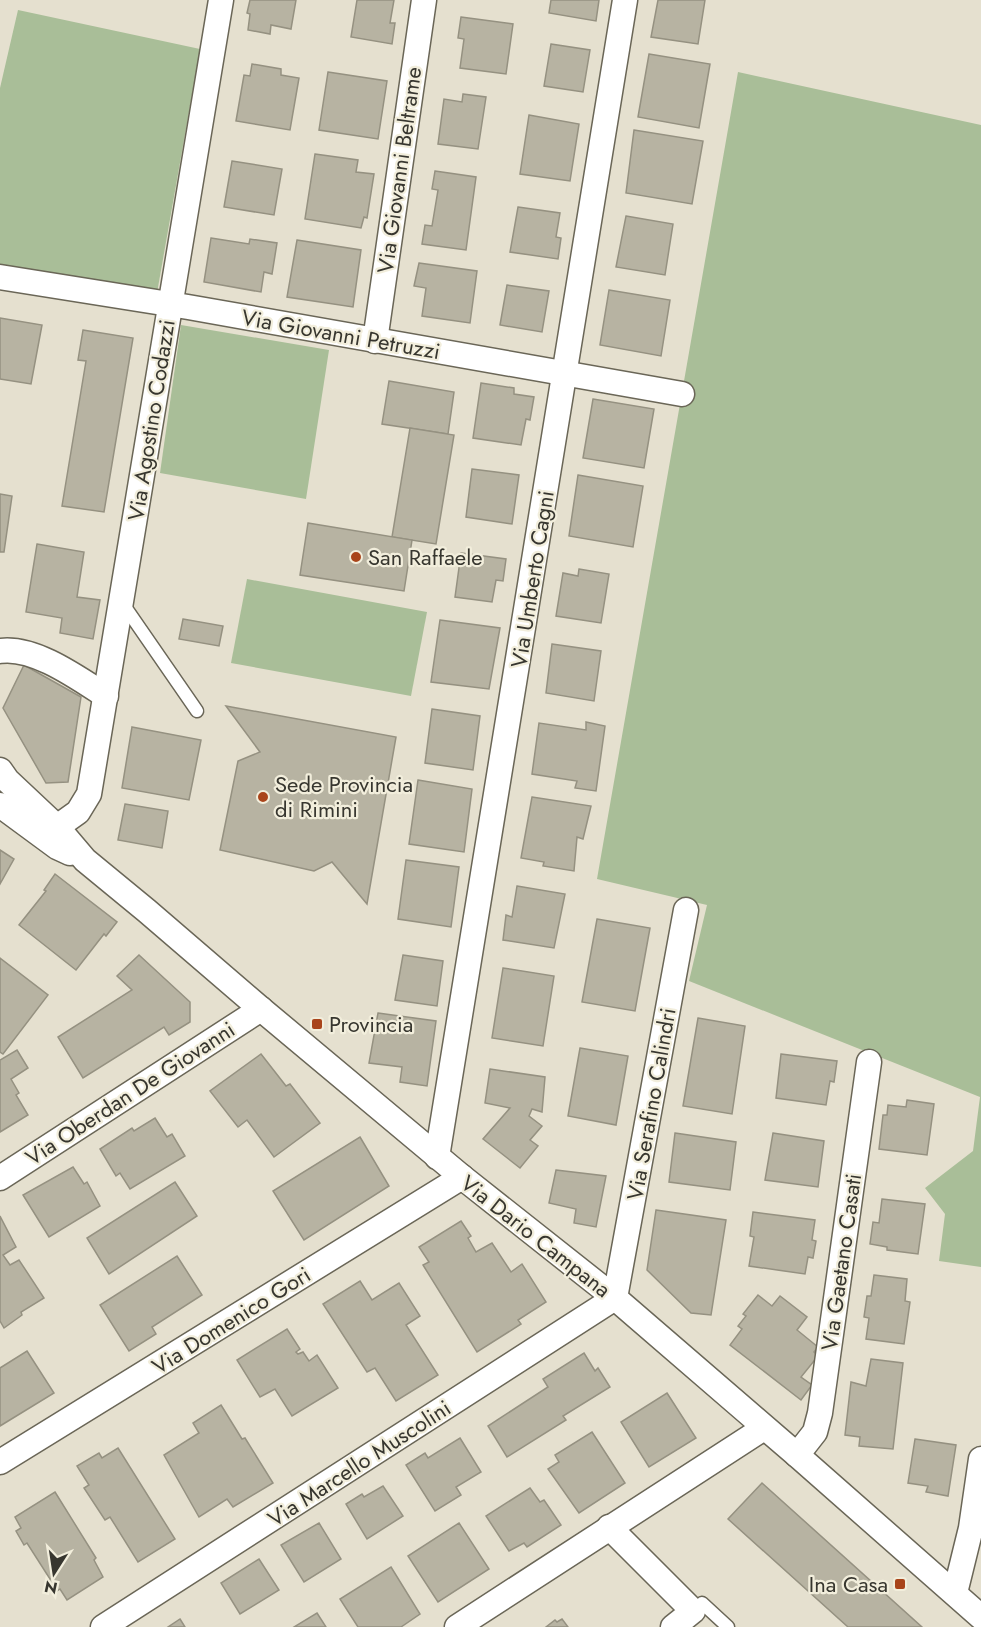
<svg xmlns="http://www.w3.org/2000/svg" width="981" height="1627" font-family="Jost,sans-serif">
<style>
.green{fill:#a9be98}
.building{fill:#b7b3a2;stroke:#959181;stroke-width:1.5}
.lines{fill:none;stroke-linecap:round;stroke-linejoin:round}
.service-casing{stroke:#6a6657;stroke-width:15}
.minor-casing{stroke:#6a6657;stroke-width:27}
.service{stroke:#fff;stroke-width:12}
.minor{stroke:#fff;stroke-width:24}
.poi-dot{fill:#a9441a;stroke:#f2eedc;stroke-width:2}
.labels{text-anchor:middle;stroke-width:4.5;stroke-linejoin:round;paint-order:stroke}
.street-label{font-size:22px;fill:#37362f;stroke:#f2eedc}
.poi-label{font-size:22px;fill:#37362f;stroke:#f2eedc;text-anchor:start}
</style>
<rect width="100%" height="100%" fill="#e5e0cf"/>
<!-- green -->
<g class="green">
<path d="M 18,10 L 200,49 L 157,293 L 0,268 L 0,88 Z"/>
<path d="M 738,72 L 981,125 L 981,1267 L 939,1261 L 945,1214 L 925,1188 L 973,1151 L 980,1097 L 689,981 L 707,905 L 597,879 Z"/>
<path d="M 181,325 L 329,350 L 306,499 L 160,473 Z"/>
<path d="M 247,579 L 427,612 L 411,696 L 231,663 Z"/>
</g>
<!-- building -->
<g class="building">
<path d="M 250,0 L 296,0 L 291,29 L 271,25 L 270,34 L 248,30 L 250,14 L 247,13 Z"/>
<path d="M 357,0 L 394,0 L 390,23 L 395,23 L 392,44 L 351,37 Z"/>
<path d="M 551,0 L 599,0 L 596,21 L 549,13 Z"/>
<path d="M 658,0 L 705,0 L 698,44 L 651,37 Z"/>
<path d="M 461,17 L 513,24 L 506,74 L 460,68 L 464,39 L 458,38 Z"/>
<path d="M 551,44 L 590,50 L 583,92 L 544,86 Z"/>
<path d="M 649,54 L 710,64 L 699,128 L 638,117 Z"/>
<path d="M 252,64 L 281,69 L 281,75 L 299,78 L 290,130 L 236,121 L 244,75 L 250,76 Z"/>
<path d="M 328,72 L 387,81 L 378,139 L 319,130 Z"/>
<path d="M 463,94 L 486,97 L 478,149 L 438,144 L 444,99 L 462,102 Z"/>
<path d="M 529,115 L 579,124 L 570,181 L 520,174 Z"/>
<path d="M 634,130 L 703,141 L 692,204 L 626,193 Z"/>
<path d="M 315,154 L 358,160 L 356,172 L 374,174 L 367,218 L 364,217 L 361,228 L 305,219 Z"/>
<path d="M 232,161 L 282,169 L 274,215 L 224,207 Z"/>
<path d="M 435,171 L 476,177 L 466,250 L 422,244 L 425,225 L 432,226 L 438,190 L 432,189 Z"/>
<path d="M 518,207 L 560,213 L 556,237 L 561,238 L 558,259 L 510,252 Z"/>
<path d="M 626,216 L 673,224 L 665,275 L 616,267 Z"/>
<path d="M 211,238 L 249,244 L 250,239 L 277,243 L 272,274 L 264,272 L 261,292 L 204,282 Z"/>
<path d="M 297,240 L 361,250 L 353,307 L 287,297 Z"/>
<path d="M 419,263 L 477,271 L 470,323 L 422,316 L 426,288 L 414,286 Z"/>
<path d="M 507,285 L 549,291 L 542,332 L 500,325 Z"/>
<path d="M 609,290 L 670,300 L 661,356 L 600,345 Z"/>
<path d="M 0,318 L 42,325 L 31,384 L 0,379 Z"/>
<path d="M 83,330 L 133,338 L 104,512 L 62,506 L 86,361 L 78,360 Z"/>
<path d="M 389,381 L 454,392 L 448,434 L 382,424 Z"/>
<path d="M 481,383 L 514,388 L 514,394 L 534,397 L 530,420 L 526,419 L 521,445 L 473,438 Z"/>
<path d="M 593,399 L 654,409 L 644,468 L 583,458 Z"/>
<path d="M 410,428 L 454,435 L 436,544 L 392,537 Z"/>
<path d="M 472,469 L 519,475 L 512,524 L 466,517 Z"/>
<path d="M 578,475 L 643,486 L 633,547 L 569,536 Z"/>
<path d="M 0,494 L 12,496 L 4,552 L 0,552 Z"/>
<path d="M 308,523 L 412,540 L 404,591 L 300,575 Z"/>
<path d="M 37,544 L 84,552 L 77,597 L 100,600 L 93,639 L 60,633 L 62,618 L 26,612 Z"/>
<path d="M 461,553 L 506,559 L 503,581 L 496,580 L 492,602 L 455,597 Z"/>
<path d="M 579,569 L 609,574 L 601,623 L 556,616 L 563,573 L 578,576 Z"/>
<path d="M 183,619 L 223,626 L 219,646 L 179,639 Z"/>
<path d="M 440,620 L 500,628 L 489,689 L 431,682 Z"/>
<path d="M 552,644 L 601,651 L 594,701 L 546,693 Z"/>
<path d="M 24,665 L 81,697 L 68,782 L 46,783 L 3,708 Z"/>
<path d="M 226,706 L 396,737 L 367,904 L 332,862 L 314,871 L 220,850 L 238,761 L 260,752 Z"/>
<path d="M 432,709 L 480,716 L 473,770 L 425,763 Z"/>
<path d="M 586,722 L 605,726 L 596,791 L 575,788 L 577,781 L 532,774 L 539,723 L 586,730 Z"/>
<path d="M 132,727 L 201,740 L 189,800 L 122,788 Z"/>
<path d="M 418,780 L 472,789 L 464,852 L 409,844 Z"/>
<path d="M 532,797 L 591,806 L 583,839 L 577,837 L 574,871 L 543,866 L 544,862 L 521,858 Z"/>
<path d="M 125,804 L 168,811 L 162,848 L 118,840 Z"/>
<path d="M 0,850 L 14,859 L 0,884 Z"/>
<path d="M 406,860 L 459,867 L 451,927 L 398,919 Z"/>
<path d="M 55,874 L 117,922 L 106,936 L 104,934 L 76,970 L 19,925 L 46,891 L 44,890 Z"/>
<path d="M 517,886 L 565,894 L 554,948 L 503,940 L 506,915 L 512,917 Z"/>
<path d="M 597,919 L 650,928 L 635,1011 L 582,1002 Z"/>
<path d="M 139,955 L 190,1002 L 190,1022 L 169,1035 L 164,1027 L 83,1078 L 58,1037 L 132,990 L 117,976 Z"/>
<path d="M 403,955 L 443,961 L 437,1006 L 395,1000 Z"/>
<path d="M 0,958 L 48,995 L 3,1054 L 0,1052 Z"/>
<path d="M 503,968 L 554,976 L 543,1046 L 492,1038 Z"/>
<path d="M 378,1013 L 436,1021 L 427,1086 L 400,1082 L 402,1067 L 369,1063 Z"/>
<path d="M 698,1018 L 745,1026 L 732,1114 L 683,1106 Z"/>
<path d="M 580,1048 L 628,1056 L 616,1125 L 568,1116 Z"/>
<path d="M 17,1050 L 28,1068 L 11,1079 L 19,1093 L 16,1095 L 28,1115 L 0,1132 L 0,1060 Z"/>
<path d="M 261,1054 L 286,1086 L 290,1084 L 320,1123 L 274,1157 L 247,1120 L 238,1127 L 210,1091 Z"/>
<path d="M 781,1054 L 837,1061 L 834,1082 L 830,1081 L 826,1105 L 776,1098 Z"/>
<path d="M 490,1069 L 545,1077 L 542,1112 L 532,1109 L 529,1116 L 542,1126 L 530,1140 L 538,1146 L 520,1168 L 483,1139 L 510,1108 L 485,1103 Z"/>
<path d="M 907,1100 L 934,1104 L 927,1155 L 879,1149 L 883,1115 L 887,1115 L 888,1105 L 906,1107 Z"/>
<path d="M 155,1118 L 167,1137 L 172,1134 L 185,1156 L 130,1189 L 120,1173 L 116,1176 L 100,1149 L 132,1128 L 134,1131 Z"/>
<path d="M 675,1133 L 736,1142 L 730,1190 L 669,1182 Z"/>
<path d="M 773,1133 L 824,1141 L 818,1187 L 765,1180 Z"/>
<path d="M 360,1137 L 389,1186 L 304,1240 L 273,1191 Z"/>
<path d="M 73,1167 L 84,1184 L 87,1182 L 100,1206 L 49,1237 L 23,1195 Z"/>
<path d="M 556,1170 L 606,1176 L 596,1227 L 574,1223 L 576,1209 L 549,1203 Z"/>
<path d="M 175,1182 L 197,1216 L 109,1274 L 87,1238 Z"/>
<path d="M 882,1199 L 925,1204 L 918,1254 L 887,1250 L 887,1247 L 870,1244 L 873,1222 L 879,1223 Z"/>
<path d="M 656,1210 L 726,1220 L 711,1315 L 691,1313 L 647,1270 Z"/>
<path d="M 753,1212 L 815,1220 L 812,1240 L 816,1241 L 813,1258 L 808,1257 L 805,1274 L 749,1266 L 754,1237 L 750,1236 Z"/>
<path d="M 0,1216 L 16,1247 L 3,1255 L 10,1265 L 19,1260 L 44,1298 L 21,1312 L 22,1315 L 4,1328 L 0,1321 Z"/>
<path d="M 461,1221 L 471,1236 L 468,1238 L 476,1252 L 492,1243 L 511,1272 L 522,1264 L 546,1302 L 518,1320 L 521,1324 L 477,1352 L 423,1265 L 429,1262 L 419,1247 Z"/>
<path d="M 177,1256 L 202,1295 L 152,1327 L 156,1334 L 129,1351 L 100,1305 Z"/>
<path d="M 874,1275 L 907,1279 L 905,1301 L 910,1302 L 904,1344 L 866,1339 L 869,1318 L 864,1317 L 867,1296 L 871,1296 Z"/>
<path d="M 360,1281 L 372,1300 L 399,1283 L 420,1316 L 406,1325 L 438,1375 L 396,1401 L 375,1368 L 367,1372 L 323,1304 Z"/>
<path d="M 758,1295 L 772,1306 L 780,1296 L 807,1317 L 797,1330 L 818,1347 L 814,1352 L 818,1356 L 801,1377 L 812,1385 L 801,1400 L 730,1345 L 742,1329 L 738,1326 L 746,1316 L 743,1314 Z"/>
<path d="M 287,1329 L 300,1349 L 296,1352 L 298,1354 L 303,1352 L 309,1361 L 317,1355 L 338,1388 L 292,1416 L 275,1389 L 260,1397 L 237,1360 Z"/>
<path d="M 27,1351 L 54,1393 L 0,1426 L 0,1368 Z"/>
<path d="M 584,1353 L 595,1371 L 598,1368 L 610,1387 L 563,1416 L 566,1420 L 507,1457 L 488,1426 L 548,1387 L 543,1379 Z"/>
<path d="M 871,1359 L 903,1363 L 893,1449 L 859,1446 L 860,1437 L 845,1435 L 851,1382 L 866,1386 Z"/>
<path d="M 667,1393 L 696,1438 L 649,1467 L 621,1422 Z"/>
<path d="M 221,1405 L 242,1439 L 245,1438 L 273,1483 L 233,1507 L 227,1499 L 199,1517 L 164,1455 L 199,1433 L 193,1423 Z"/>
<path d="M 592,1432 L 625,1483 L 579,1513 L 548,1469 L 559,1462 L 555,1455 Z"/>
<path d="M 460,1438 L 481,1472 L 456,1487 L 461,1495 L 435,1511 L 406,1465 L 425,1453 L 428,1458 Z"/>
<path d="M 915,1439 L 956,1445 L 948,1496 L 926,1492 L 928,1486 L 908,1483 Z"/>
<path d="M 118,1448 L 175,1539 L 138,1562 L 110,1517 L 105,1520 L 84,1488 L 89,1485 L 77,1466 L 99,1453 L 102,1458 Z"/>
<path d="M 762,1483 L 922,1627 L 848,1627 L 728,1519 Z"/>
<path d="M 383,1486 L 403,1516 L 367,1539 L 346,1504 L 362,1494 L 364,1497 Z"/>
<path d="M 530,1488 L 540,1502 L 544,1500 L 561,1525 L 527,1547 L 524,1543 L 509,1551 L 486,1516 Z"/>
<path d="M 55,1492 L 96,1558 L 94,1560 L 103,1577 L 67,1600 L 60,1589 L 54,1593 L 46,1581 L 50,1579 L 27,1543 L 24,1545 L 16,1531 L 21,1528 L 15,1517 Z"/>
<path d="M 319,1523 L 341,1559 L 304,1582 L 281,1545 Z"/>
<path d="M 459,1523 L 489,1569 L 438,1602 L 408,1556 Z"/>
<path d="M 259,1559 L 279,1590 L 240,1614 L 221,1583 Z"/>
<path d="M 391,1567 L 420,1614 L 401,1627 L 358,1627 L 340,1599 Z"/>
<path d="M 317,1613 L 326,1627 L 294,1627 Z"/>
<path d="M 180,1619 L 185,1627 L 168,1627 Z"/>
<path d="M 562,1619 L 568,1627 L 546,1627 L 555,1620 L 557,1622 Z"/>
</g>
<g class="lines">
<!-- service casing -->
<g class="service-casing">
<g id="service">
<path d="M 121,601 L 197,711"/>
<path d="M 702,1603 L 728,1627"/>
</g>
</g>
<!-- minor casing -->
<g class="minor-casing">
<g id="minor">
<path d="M 0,277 L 188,307 L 682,394"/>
<path d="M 375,341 L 424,0"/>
<path d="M 0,651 C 34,646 78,678 106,696"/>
<path d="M 0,770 L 7,780 L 57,827 L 85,860 L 147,911 L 261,1009 L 462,1177 L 615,1298 L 797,1455 L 981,1617"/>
<path d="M 0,805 L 57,847 L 70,853"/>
<path d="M 57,827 L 78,812 L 89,794 L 221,0"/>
<path d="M 437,1157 L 625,0"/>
<path d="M 0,1178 L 261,1009"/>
<path d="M 797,1455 L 815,1432 L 820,1413 L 869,1062"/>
<path d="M 0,1462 L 462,1177"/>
<path d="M 609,1527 L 693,1611 L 673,1627"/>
<path d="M 955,1593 L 971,1528 L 981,1459"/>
<path d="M 103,1627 L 615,1298 L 686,910"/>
<path d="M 457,1627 L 764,1428"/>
</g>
</g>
<!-- service -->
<use href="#service" class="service"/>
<!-- minor -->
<use href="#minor" class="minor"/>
</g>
<!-- markers -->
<g class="poi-dot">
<circle cx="356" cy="557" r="6"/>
<circle cx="263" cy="797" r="6"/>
<rect x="311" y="1018" width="12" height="12" rx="3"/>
<rect x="894" y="1578" width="12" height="12" rx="3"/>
</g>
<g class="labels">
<!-- street labels -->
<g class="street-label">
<text transform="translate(399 170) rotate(-82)" y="8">Via Giovanni Beltrame</text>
<text transform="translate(341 334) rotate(10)" y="8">Via Giovanni Petruzzi</text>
<text transform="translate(151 420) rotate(-81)" y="8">Via Agostino Codazzi</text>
<text transform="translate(532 579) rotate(-81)" y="8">Via Umberto Cagni</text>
<text transform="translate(130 1093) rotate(-33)" y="8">Via Oberdan De Giovanni</text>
<text transform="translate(651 1104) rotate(-80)" y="8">Via Serafino Calindri</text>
<text transform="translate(536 1236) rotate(38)" y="8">Via Dario Campana</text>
<text transform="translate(841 1262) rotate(-82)" y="8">Via Gaetano Casati</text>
<text transform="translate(231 1320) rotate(-32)" y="8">Via Domenico Gori</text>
<text transform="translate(359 1463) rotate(-33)" y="8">Via Marcello Muscolini</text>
</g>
<!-- poi labels -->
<g class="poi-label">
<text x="368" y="565">San Raffaele</text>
<text x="275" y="792">Sede Provincia<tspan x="275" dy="25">di Rimini</tspan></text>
<text x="329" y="1032">Provincia</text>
<text x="888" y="1592" text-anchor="end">Ina Casa</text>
</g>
</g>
<!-- north arrow -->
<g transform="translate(54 1573) rotate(192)" stroke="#f2eedc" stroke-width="4.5" paint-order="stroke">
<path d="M0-4.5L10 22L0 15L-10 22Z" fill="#37362f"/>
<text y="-9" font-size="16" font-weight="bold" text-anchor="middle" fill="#37362f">N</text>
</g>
</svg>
